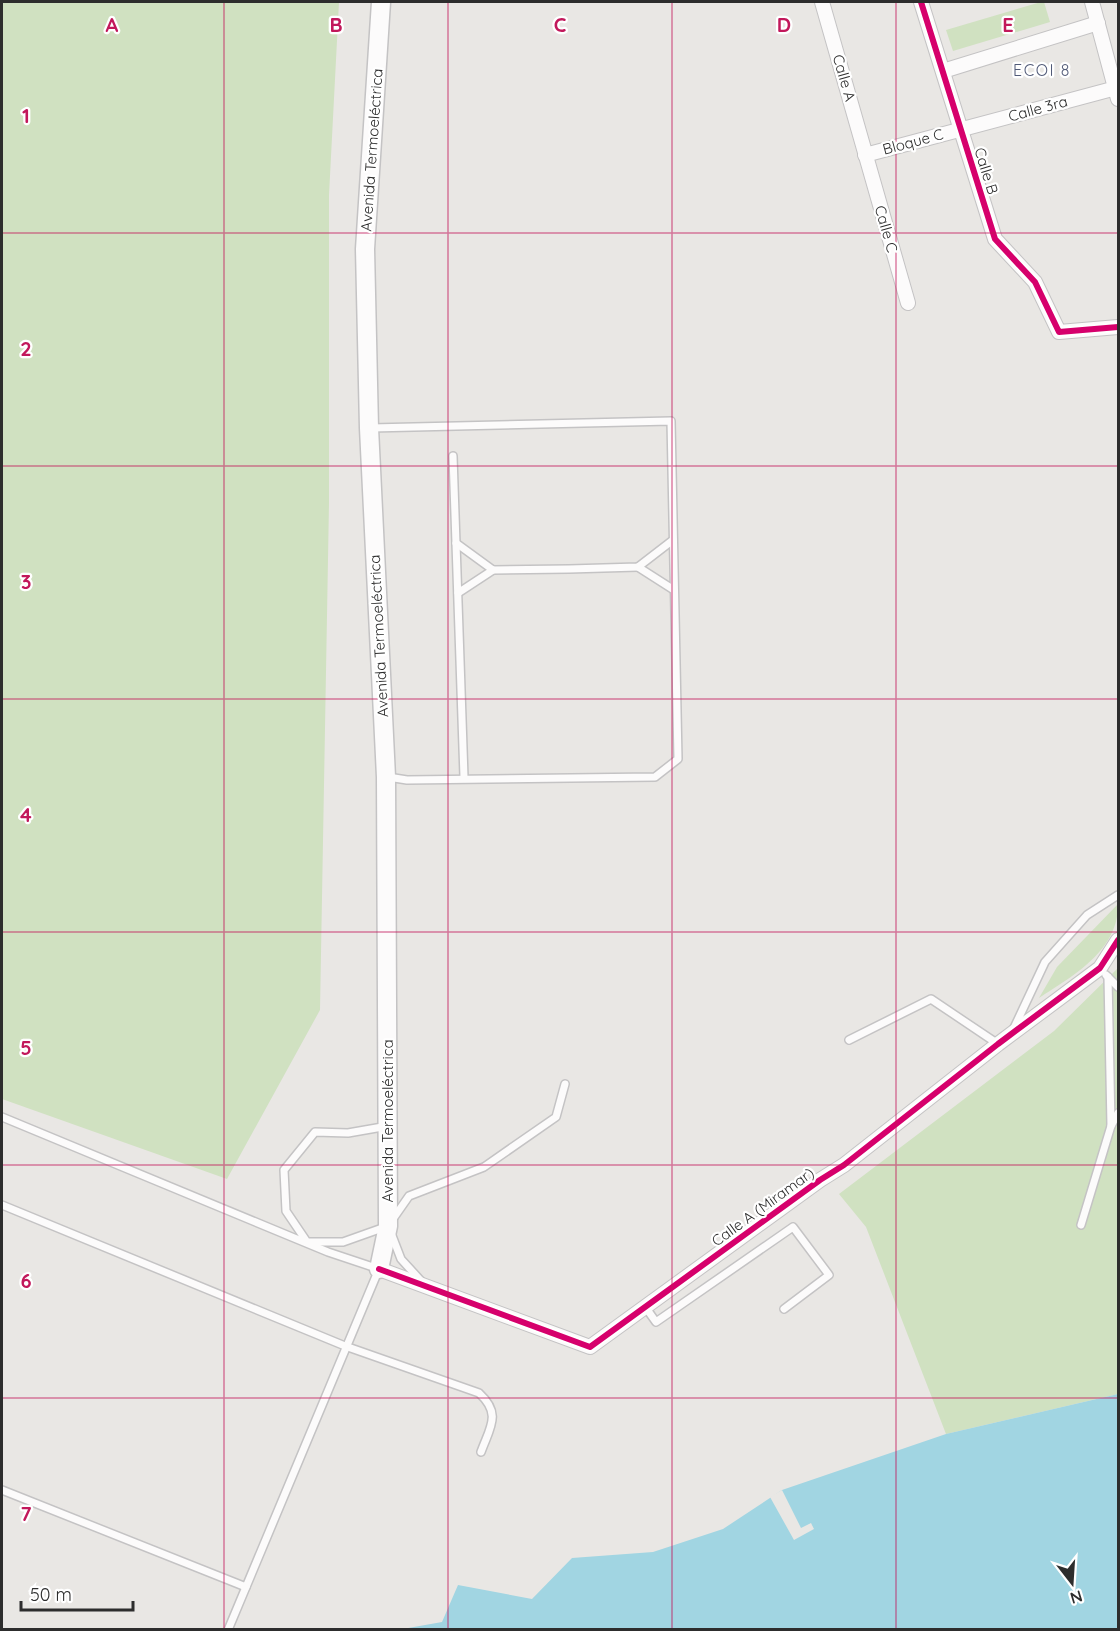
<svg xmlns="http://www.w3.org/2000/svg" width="1120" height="1631" font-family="Quicksand,sans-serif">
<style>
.green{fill:#d0e1c1}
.water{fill:#a1d5e2}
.pier{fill:#e9e7e4}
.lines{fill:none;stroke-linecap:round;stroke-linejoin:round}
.lane-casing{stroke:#c4c3c4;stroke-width:10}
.street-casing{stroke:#c4c3c4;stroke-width:16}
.secondary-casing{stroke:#c4c3c4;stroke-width:21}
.lane{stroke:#fcfbfb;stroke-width:7}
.street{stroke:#fcfbfb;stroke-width:14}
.secondary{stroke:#fcfbfb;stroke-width:18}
.cycleway-casing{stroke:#fff;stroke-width:10}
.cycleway{stroke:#d6006c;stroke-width:6}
.grid{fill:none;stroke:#c2185b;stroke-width:1.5;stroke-opacity:0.55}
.labels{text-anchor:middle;stroke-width:4.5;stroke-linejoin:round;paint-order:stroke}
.street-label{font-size:15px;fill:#2d2d2d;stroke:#fff}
.neighbourhood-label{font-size:16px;letter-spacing:1.5px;fill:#525b78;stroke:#fff}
.grid-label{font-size:20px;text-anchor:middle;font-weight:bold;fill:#c2185b;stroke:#fff;stroke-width:4.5;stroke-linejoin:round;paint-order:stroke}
</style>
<rect width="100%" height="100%" fill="#e9e7e4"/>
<!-- green -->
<g class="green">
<path d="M 2,2 L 339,2 L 329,195 L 329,503 L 320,1010 L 227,1179 L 2,1099 Z"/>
<path d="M 1041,2 L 1044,2 L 1050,22 L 953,51 L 946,30 Z"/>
<path d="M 1118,904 C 1119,950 1073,976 1039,998 L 1057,967 Z"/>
<path d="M 1118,968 L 1118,1394 L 946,1434 L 866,1227 L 839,1194 L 1054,1031 Z"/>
</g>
<!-- water -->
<path class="water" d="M 1118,1394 L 1118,1629 L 397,1630 L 442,1622 L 458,1585 L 532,1599 L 572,1558 L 653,1552 L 723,1529 L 782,1490 L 946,1434 Z"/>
<!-- pier -->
<path class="pier" d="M 782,1490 L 801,1528 L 811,1523 L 814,1529 L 794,1540 L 770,1497 Z"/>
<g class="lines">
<!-- lane casing -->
<g class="lane-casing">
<g id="lane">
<path d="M 371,428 L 671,421 L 678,759 L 655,777 L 407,780 L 388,777"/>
<path d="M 453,456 L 464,777"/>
<path d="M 456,543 L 493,570 L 569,569 L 638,567 L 673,540"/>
<path d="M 638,567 L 674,590"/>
<path d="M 458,593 L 493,570"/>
<path d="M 1106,975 L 1118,987"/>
<path d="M 1108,977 L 1111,1126"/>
<path d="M 1014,1028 L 1045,962 L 1087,915 L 1118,895"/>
<path d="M 849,1040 L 931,999 L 998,1044"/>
<path d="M 2,1117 L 328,1252 L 379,1269 L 228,1630"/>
<path d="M 388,1126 L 348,1133 L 315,1132 L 284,1170 L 286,1211 L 307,1242 L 343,1242 L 388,1226 L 409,1196 L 484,1167 L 556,1117 L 565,1084"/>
<path d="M 2,1205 L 345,1346 L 479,1393 C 502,1414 490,1427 481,1452"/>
<path d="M 1081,1225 L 1111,1126 L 1118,1113"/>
<path d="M 391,1233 L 401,1259 L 422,1282"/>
<path d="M 646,1308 L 656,1322 L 793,1227 L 829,1275 L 784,1309"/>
<path d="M 2,1490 L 246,1587"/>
</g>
</g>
<!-- street casing -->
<g class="street-casing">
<g id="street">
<path d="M 822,2 L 908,303"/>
<path d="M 921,2 L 995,239 L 1035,282 L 1059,332 L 1118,327"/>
<path d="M 1092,2 L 1118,99"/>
<path d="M 943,71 L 1098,23"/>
<path d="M 865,155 L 1116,88"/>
<path d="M 379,1269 L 590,1347 L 820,1180 L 844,1165 L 998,1044 L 1100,968 L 1118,940"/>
</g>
</g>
<!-- secondary casing -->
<g class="secondary-casing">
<path id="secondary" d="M 379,1269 L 388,1226 L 386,777 L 369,428 L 365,249 L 381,2"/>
</g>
<!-- lane -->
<use href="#lane" class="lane"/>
<!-- street -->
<use href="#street" class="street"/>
<!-- secondary -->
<use href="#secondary" class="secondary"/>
<!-- cycleway casing -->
<g class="cycleway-casing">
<g id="cycleway">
<path d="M 921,2 L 995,239 L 1035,282 L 1059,332 L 1118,327"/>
<path d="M 379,1269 L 590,1347 L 820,1180 L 844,1165 L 998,1044 L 1100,968 L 1118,940"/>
</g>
</g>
<!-- cycleway -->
<use href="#cycleway" class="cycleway"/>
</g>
<!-- grid -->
<path class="grid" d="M 224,2 L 224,1630M 448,2 L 448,1630M 672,2 L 672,1630M 896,2 L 896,1630M 2,233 L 1118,233M 2,466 L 1118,466M 2,699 L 1118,699M 2,932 L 1118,932M 2,1165 L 1118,1165M 2,1398 L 1118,1398"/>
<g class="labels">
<!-- street labels -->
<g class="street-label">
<text transform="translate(844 78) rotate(74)" y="5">Calle A</text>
<text transform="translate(1038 109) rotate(-15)" y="5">Calle 3ra</text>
<text transform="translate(913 142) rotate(-15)" y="5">Bloque C</text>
<text transform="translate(372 150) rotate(-86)" y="5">Avenida Termoeléctrica</text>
<text transform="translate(986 171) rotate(73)" y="5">Calle B</text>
<text transform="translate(886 229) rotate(74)" y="5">Calle C</text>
<text transform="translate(379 636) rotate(-93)" y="5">Avenida Termoeléctrica</text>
<text transform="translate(388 1121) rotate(-90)" y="5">Avenida Termoeléctrica</text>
<text transform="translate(763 1207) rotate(-36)" y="5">Calle A (Miramar)</text>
</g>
<!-- neighbourhood labels -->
<g class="neighbourhood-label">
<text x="1042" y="76">ECOI 8</text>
</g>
</g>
<g class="grid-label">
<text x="112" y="32">A</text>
<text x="336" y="32">B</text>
<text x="560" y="32">C</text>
<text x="784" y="32">D</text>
<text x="1008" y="32">E</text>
<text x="26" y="123">1</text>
<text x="26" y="356">2</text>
<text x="26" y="589">3</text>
<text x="26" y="822">4</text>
<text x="26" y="1055">5</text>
<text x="26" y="1288">6</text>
<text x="26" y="1521">7</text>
</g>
<!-- border -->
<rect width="1120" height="1631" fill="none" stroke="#2d2d2d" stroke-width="6"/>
<!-- north arrow -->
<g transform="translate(1072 1583) rotate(163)" stroke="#ffffff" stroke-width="4.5" paint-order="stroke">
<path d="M0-4.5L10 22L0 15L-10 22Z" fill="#2d2d2d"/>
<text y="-9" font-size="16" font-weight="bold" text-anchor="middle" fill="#2d2d2d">N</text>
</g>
<!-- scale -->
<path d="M21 1601v9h112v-9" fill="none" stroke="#2d2d2d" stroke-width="3"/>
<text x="30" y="1601" font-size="18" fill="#2d2d2d" stroke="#ffffff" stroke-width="4.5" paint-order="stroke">50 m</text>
</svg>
